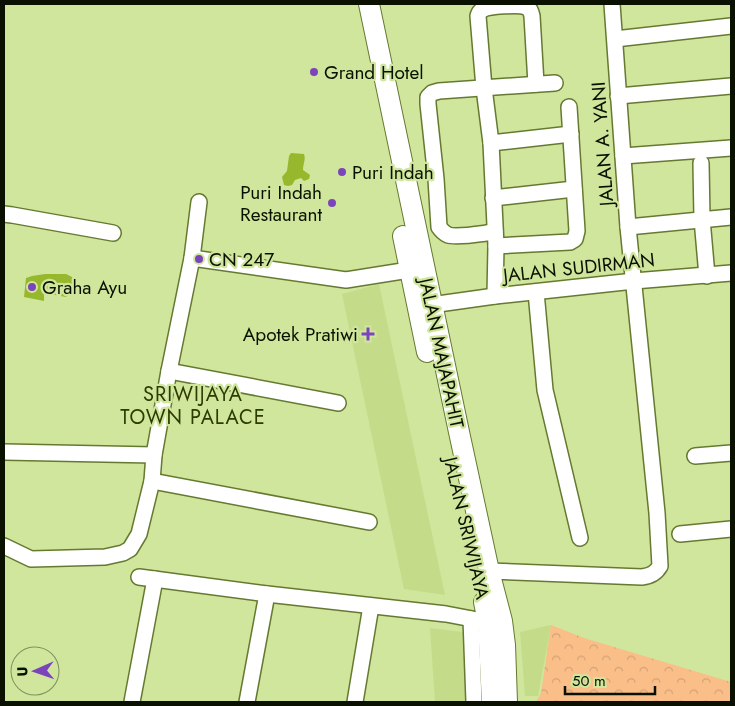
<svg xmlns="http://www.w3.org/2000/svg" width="735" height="706" font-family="Jost,sans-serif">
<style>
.built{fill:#c4dc8a}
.park{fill:url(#park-crowns)}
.water{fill:#97b72d}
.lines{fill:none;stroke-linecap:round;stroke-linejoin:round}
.minor-casing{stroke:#667931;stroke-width:18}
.major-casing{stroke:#667931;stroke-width:22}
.minor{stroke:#fff;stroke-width:15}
.major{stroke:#fff;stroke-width:20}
.poi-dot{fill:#7c44ba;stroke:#cfe69c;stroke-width:2}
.labels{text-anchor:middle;stroke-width:4.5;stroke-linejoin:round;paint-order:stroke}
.poi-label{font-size:19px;fill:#0b1100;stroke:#cfe69c;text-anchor:start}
.street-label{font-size:19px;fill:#0b1100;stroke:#cfe69c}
.neighbourhood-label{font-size:20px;letter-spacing:1px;fill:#2e3b00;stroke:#cfe69c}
</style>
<defs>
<pattern id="park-crowns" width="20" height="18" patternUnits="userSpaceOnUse" patternTransform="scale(1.25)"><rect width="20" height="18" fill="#fabe89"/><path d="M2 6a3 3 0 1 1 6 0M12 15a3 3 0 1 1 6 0" fill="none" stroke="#d5a274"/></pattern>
</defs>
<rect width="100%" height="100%" fill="#cfe69c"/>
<!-- built -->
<g class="built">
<path d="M 379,284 L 445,595 L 404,589 L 342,294 Z"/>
<path d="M 551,625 L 538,696 L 525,696 L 520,632 Z"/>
<path d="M 430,628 L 463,632 L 467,702 L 435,702 Z"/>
</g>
<!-- park -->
<path class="park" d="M 551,625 L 584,638 L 731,682 L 731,702 L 536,702 L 541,693 Z"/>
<!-- water -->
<g class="water">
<path d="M 291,153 L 304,154 C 306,160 303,163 303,170 L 310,175 L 309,179 L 304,181 L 301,178 L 295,180 L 292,185 L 288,186 L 284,185 L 282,177 L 287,171 L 289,156 Z"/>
<path d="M 45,274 L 66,274 L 76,279 L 74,290 L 66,297 L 44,293 L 44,301 L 24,297 L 26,278 L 32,276 Z"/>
</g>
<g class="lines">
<!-- minor casing -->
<g class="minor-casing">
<g id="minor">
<path d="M 615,39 L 731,26"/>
<path d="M 618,96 L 731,86"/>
<path d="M 491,143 L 571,134"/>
<path d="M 623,156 L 731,148"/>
<path d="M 701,163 L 702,219 L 707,276"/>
<path d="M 493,198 L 574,189"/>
<path d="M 4,214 L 12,215 L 113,233"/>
<path d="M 628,227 L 731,217"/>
<path d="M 495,232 C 484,233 458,238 448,235 C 444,233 441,230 439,227 L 436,179 L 428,104 L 428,97 L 432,93 L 439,91 L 555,83"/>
<path d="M 496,246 L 570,242 L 575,239 L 577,231 L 569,107"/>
<path d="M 192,258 L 346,280 L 409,270"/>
<path d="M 536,292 L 545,390 L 580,538"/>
<path d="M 495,296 L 496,246 L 491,143 L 484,88 L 478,16 C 479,13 479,12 482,10 C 488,6 519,4 526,7 C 530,8 531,12 532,16 L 536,84"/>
<path d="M 431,305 L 495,296 L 634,281 L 731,273"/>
<path d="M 169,371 L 338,403"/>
<path d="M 4,452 L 154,455"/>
<path d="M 695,456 L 731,453"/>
<path d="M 152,481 L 369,522"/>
<path d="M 680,534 L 731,529"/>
<path d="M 4,546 L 31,559 L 105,557 L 123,553 L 130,549 L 139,534 L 152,481 L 154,455 L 169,371 L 192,258 L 199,202"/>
<path d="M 489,571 L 642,577 C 651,576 656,573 660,566 L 657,513 L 628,227 L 612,4"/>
<path d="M 139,577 L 267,594 L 446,614 L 488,622"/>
<path d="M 471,619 L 474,702"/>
<path d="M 132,702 L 155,579"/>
<path d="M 247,702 L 267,594"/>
<path d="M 355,702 L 371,606"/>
</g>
</g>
<!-- major casing -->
<g class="major-casing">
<g id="major">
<path d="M 369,4 L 459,432 L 489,571 L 502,621 L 505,645 L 507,702"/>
<path d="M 403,236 L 427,352"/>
<path d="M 484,602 L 488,622 L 492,702"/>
</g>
</g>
<!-- minor -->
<use href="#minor" class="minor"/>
<!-- major -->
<use href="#major" class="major"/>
</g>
<!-- markers -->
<g class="poi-dot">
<circle cx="314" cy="72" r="5"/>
<circle cx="342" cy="172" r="5"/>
<circle cx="332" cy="203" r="5"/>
<circle cx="199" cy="259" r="5"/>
<circle cx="32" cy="287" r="5"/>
<path d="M365.5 326.5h5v5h5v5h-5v5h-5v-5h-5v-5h5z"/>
</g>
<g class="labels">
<!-- poi labels -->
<g class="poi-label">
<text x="324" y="79">Grand Hotel</text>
<text x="352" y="179">Puri Indah</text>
<text x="322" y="199" text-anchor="end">Puri Indah<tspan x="322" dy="22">Restaurant</tspan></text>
<text x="209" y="266">CN 247</text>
<text x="42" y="294">Graha Ayu</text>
<text x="358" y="341" text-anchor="end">Apotek Pratiwi</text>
</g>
<!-- street labels -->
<g class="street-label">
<text transform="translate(602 144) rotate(-94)" y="7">JALAN A. YANI</text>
<text transform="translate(579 267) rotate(-6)" y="7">JALAN SUDIRMAN</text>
<text transform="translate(442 353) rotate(78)" y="7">JALAN MAJAPAHIT</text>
<text transform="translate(467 528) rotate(77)" y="7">JALAN SRIWIJAYA</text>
</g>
<!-- neighbourhood labels -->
<g class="neighbourhood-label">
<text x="193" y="401">SRIWIJAYA<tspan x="193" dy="23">TOWN PALACE</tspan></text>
</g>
</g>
<!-- border -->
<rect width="735" height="706" fill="none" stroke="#0b1100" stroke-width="10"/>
<!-- north arrow -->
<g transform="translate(35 671) rotate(268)"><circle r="24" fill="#cfe69c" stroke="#81915e"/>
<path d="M0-4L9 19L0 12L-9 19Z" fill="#7c44ba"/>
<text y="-8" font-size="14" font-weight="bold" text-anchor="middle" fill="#0b1100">U</text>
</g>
<!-- scale -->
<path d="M565 686v8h90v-8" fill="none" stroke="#0b1100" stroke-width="2.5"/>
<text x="572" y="686" font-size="15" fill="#0b1100" stroke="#cfe69c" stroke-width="4" paint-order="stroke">50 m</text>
</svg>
